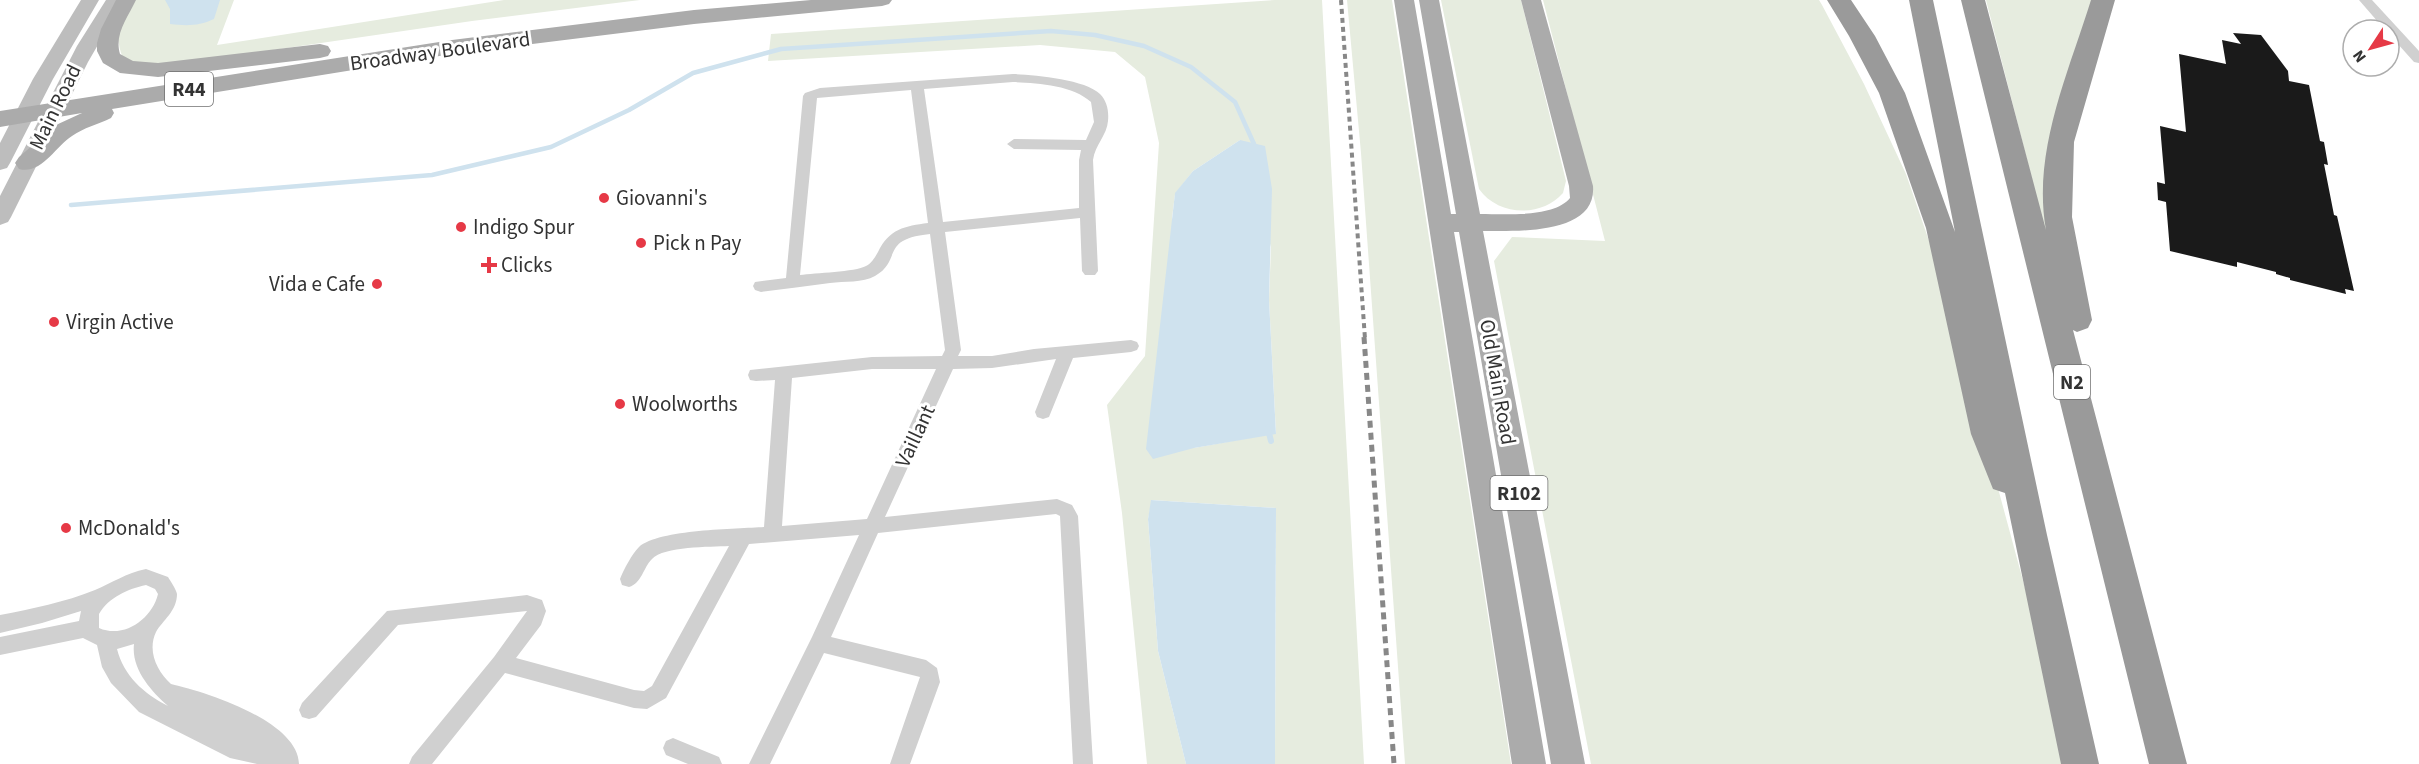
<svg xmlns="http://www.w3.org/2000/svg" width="2419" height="764" font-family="'Source Sans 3',sans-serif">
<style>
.green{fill:#e6ecdf;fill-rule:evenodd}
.water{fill:#cfe2ee}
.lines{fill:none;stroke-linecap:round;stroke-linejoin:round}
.stream-far1{stroke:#cfe2ee;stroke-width:4.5}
.stream{stroke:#cfe2ee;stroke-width:6}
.building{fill:#1a1a1a}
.minor{fill:#d0d0d0;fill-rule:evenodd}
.secondary{fill:#bdbdbd;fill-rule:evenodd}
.primary{fill:#ababab;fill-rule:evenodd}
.motorway{fill:#9a9a9a;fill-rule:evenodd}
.rail-far1{stroke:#888;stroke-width:4;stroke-dasharray:5 4;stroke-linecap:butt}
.rail{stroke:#888;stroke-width:5;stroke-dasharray:7 5;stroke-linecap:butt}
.poi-dot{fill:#e63946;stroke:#fff;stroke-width:2}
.labels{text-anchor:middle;stroke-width:6;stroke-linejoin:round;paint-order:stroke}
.shield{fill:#fff;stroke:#707070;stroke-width:1.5}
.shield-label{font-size:20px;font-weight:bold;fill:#333}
.street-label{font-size:21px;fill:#333;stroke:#fff}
.poi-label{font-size:21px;fill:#333;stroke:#fff;text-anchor:start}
</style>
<rect width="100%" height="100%" fill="#fff"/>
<!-- green -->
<g class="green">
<path d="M 135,0 L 234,0 L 217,45 L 504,0 L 640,0 L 472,21 L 184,63 L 143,65 L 123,58 C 112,32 124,23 135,0 Z"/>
<path d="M 1275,0 L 1322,0 L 1364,764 L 1275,764 L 1276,508 L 1152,500 L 1148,519 L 1158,651 L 1186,764 L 1147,764 L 1122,513 L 1107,405 L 1145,356 L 1159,143 L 1145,77 L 1115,52 L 1040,45 L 768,61 L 771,34 ZM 1240,140 L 1271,247 L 1269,300 L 1276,433 L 1194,448 L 1172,218 L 1175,194 L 1193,171 Z"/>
<path d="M 1347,0 L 1392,0 L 1511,764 L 1405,764 L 1361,153 Z"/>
<path d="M 1441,0 L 1521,0 L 1566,181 L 1563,193 C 1541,218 1498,216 1479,189 Z"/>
<path d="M 1543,0 L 1819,0 L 1822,5 L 1864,84 L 1906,174 L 1939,270 L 2032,614 L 2063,764 L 1591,764 L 1494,261 L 1512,237 L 1605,241 Z"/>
<path d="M 1986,0 L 2094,0 L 2051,231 L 2045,230 Z"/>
</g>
<!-- water -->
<g class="water">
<path d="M 165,0 L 220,0 L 214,19 C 199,26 187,26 170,24 L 170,9 Z"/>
<path d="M 1240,140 L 1265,146 L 1272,189 L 1269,300 L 1276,434 L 1194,448 L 1153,459 L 1146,449 L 1175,193 L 1193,171 Z"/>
<path d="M 1151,500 L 1276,508 L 1275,764 L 1186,764 L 1158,651 L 1148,519 Z"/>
</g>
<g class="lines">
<!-- stream-far1 -->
<path class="stream-far1" d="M 71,205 L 432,175 L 551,147 L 629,110 L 693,73 L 781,49 L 1051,31 L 1095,35 L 1144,46 L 1191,67 L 1235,102 L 1254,144 L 1254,151"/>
<!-- stream -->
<path class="stream" d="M 1268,429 L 1271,441"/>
</g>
<!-- building -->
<path class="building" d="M 2233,33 L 2261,35 L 2288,71 L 2289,81 L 2309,85 L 2320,141 L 2324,142 L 2328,165 L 2324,164 L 2334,215 L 2337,216 L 2354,291 L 2345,289 L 2346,294 L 2290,280 L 2290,278 L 2276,274 L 2276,272 L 2237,262 L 2237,267 L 2170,251 L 2166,202 L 2158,200 L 2157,182 L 2165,184 L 2160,126 L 2186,132 L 2179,54 L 2226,64 L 2222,40 L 2241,44 Z"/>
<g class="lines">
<!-- minor -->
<g class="minor">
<path d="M 2359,0 L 2372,0 L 2419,51 L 2419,63 L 2414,62 L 2389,34 L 2389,30 L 2385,30 Z"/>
<path d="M 1013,74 C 1034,75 1085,79 1100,94 C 1107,101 1109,111 1108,121 C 1107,135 1095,145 1093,160 L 1098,271 L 1095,275 L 1085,275 L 1082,271 L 1080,218 L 945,232 L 961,350 L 958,356 L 992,356 L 1034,349 L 1131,340 L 1137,342 L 1139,346 L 1137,350 L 1131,352 L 1073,358 L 1051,412 L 1049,417 L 1043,419 L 1037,417 L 1035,412 L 1056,359 L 992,368 L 953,369 L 885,517 L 1057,499 L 1072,505 L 1078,516 L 1093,764 L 1073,764 L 1060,516 L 1056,514 L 878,533 L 831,637 L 926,660 L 937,668 L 940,682 L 910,764 L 890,764 L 920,677 L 824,653 L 770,764 L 749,764 L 812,637 L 859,535 L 749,544 L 666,698 L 647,709 L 634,708 L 505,673 L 432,764 L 409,764 L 412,757 L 494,657 L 527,611 L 398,625 L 316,717 L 309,719 L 302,717 L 299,710 L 302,703 L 387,611 L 527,595 L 542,600 L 546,611 L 541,625 L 516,658 L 634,690 L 644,691 L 652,686 L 729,546 C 710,547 664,546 652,559 C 643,568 642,583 629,587 L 622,585 L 620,579 C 624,569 632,554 639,547 C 659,529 737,529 764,527 L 775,380 L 756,381 L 750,380 L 748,375 L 750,370 L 872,357 L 942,356 L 945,350 L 930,234 C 879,239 903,260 875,276 C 863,283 844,281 830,283 C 807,286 784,289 761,292 L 755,290 L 753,286 L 755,282 L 786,278 L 803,96 L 805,93 L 820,88 ZM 1013,82 C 1037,83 1073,85 1091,102 L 1094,122 L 1086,140 L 1014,139 L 1007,144 L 1014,149 L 1081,150 L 1079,160 L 1079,208 L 943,222 L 924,89 ZM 911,90 L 928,223 C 905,226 889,229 878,252 C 875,257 872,263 866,266 C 855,272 815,273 800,275 L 817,98 ZM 872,369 L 936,369 L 867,519 L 782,526 L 792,378 Z"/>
<path d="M 146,569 L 168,577 C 171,582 176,589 177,594 C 177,611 163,620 156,632 C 147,651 157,671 171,684 C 206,692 298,721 299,764 L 257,764 L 230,758 L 139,712 L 111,683 L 102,667 L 97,645 L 83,638 L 0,655 L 0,637 L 79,621 L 81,611 L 42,623 L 0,633 L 0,615 C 32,609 65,602 95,590 C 112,583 126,573 146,569 ZM 146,585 L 155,589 L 158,594 C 152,619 124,639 99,628 L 99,614 C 109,597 128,589 146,585 ZM 134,644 C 131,669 151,691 168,706 C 143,693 124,676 117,649 Z"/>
<path d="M 673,738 L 719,757 L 722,764 L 688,764 L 666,755 L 663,748 L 666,741 Z"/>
</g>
<!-- secondary -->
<g class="secondary">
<path d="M 81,0 L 99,0 L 53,79 L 10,163 L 7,168 L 0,170 L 0,143 L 33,79 Z"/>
<path d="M 106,0 L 124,0 L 88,62 L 11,217 L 8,222 L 0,225 L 0,196 L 77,46 Z"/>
</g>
<!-- primary -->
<g class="primary">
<path d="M 116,0 L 136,0 C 128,17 114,34 120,54 L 133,61 L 158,63 L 320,44 L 328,46 L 331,51 L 328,56 L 320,58 L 158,77 L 120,73 L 103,63 L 97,51 L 97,43 L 101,29 Z"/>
<path d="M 811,0 L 892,0 L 889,4 L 882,6 L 694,24 L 452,54 L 112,109 L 114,113 L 111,118 C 99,124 83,128 72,136 C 55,147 41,175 19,169 L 15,163 L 19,157 L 56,125 L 82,113 L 0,127 L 0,111 L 452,40 L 694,10 Z"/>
<path d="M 1394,0 L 1414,0 L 1451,214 L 1456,214 L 1419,0 L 1439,0 L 1480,214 C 1504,214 1554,218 1570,198 L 1569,186 L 1521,0 L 1541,0 L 1593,186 C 1597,235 1517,231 1483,231 L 1585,764 L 1551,764 L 1459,232 L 1454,232 L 1546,764 L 1512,764 Z"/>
</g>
<!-- motorway -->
<g class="motorway">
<path d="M 1827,0 L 1851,0 L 1875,36 L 1905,93 L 1955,232 L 1909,0 L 1933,0 L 2047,535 L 2099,764 L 2061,764 L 2005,493 L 1993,489 L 1971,434 L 1926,228 L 1879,93 L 1849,36 Z"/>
<path d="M 1961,0 L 1985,0 L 2046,230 C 2032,152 2068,74 2091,0 L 2115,0 L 2074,142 L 2072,217 L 2092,320 L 2088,328 L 2077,332 L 2073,330 L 2187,764 L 2149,764 Z"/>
</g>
<!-- rail-far1 -->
<path class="rail-far1" d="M 1341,0 L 1365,339"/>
<!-- rail -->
<path class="rail" d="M 1364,337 L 1394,764"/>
</g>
<!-- markers -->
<g class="poi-dot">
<circle cx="604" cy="198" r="6"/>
<circle cx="461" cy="227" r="6"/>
<circle cx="641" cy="243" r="6"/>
<path d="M486 256h6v6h6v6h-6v6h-6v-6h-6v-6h6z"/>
<circle cx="377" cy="284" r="6"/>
<circle cx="54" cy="322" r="6"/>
<circle cx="620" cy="404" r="6"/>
<circle cx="66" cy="528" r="6"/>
</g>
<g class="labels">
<!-- shield labels -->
<g class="shield">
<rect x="165" y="72" width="48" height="34" rx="4.5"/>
<rect x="2054" y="365" width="36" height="34" rx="4.5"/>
<rect x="1490.5" y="476" width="57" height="34" rx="4.5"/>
</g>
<g class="shield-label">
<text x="189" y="96">R44</text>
<text x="2072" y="389">N2</text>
<text x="1519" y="500">R102</text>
</g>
<!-- street labels -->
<g class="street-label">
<text transform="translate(440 51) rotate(-8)" y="7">Broadway Boulevard</text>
<text transform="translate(55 107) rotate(-64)" y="7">Main Road</text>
<text transform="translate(1498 382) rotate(80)" y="7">Old Main Road</text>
<text transform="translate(915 436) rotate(-65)" y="7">Vaillant</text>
</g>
<!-- poi labels -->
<g class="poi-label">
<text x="616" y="205">Giovanni's</text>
<text x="473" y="234">Indigo Spur</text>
<text x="653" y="250">Pick n Pay</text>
<text x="501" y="272">Clicks</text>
<text x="365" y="291" text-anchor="end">Vida e Cafe</text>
<text x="66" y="329">Virgin Active</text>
<text x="632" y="411">Woolworths</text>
<text x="78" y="535">McDonald's</text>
</g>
</g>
<!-- north arrow -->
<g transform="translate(2371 48) rotate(234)"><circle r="28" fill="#ffffff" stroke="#adadad" stroke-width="1.5"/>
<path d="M0-4.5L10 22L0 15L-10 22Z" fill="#e63946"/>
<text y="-9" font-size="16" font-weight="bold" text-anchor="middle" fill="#333333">N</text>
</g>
</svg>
